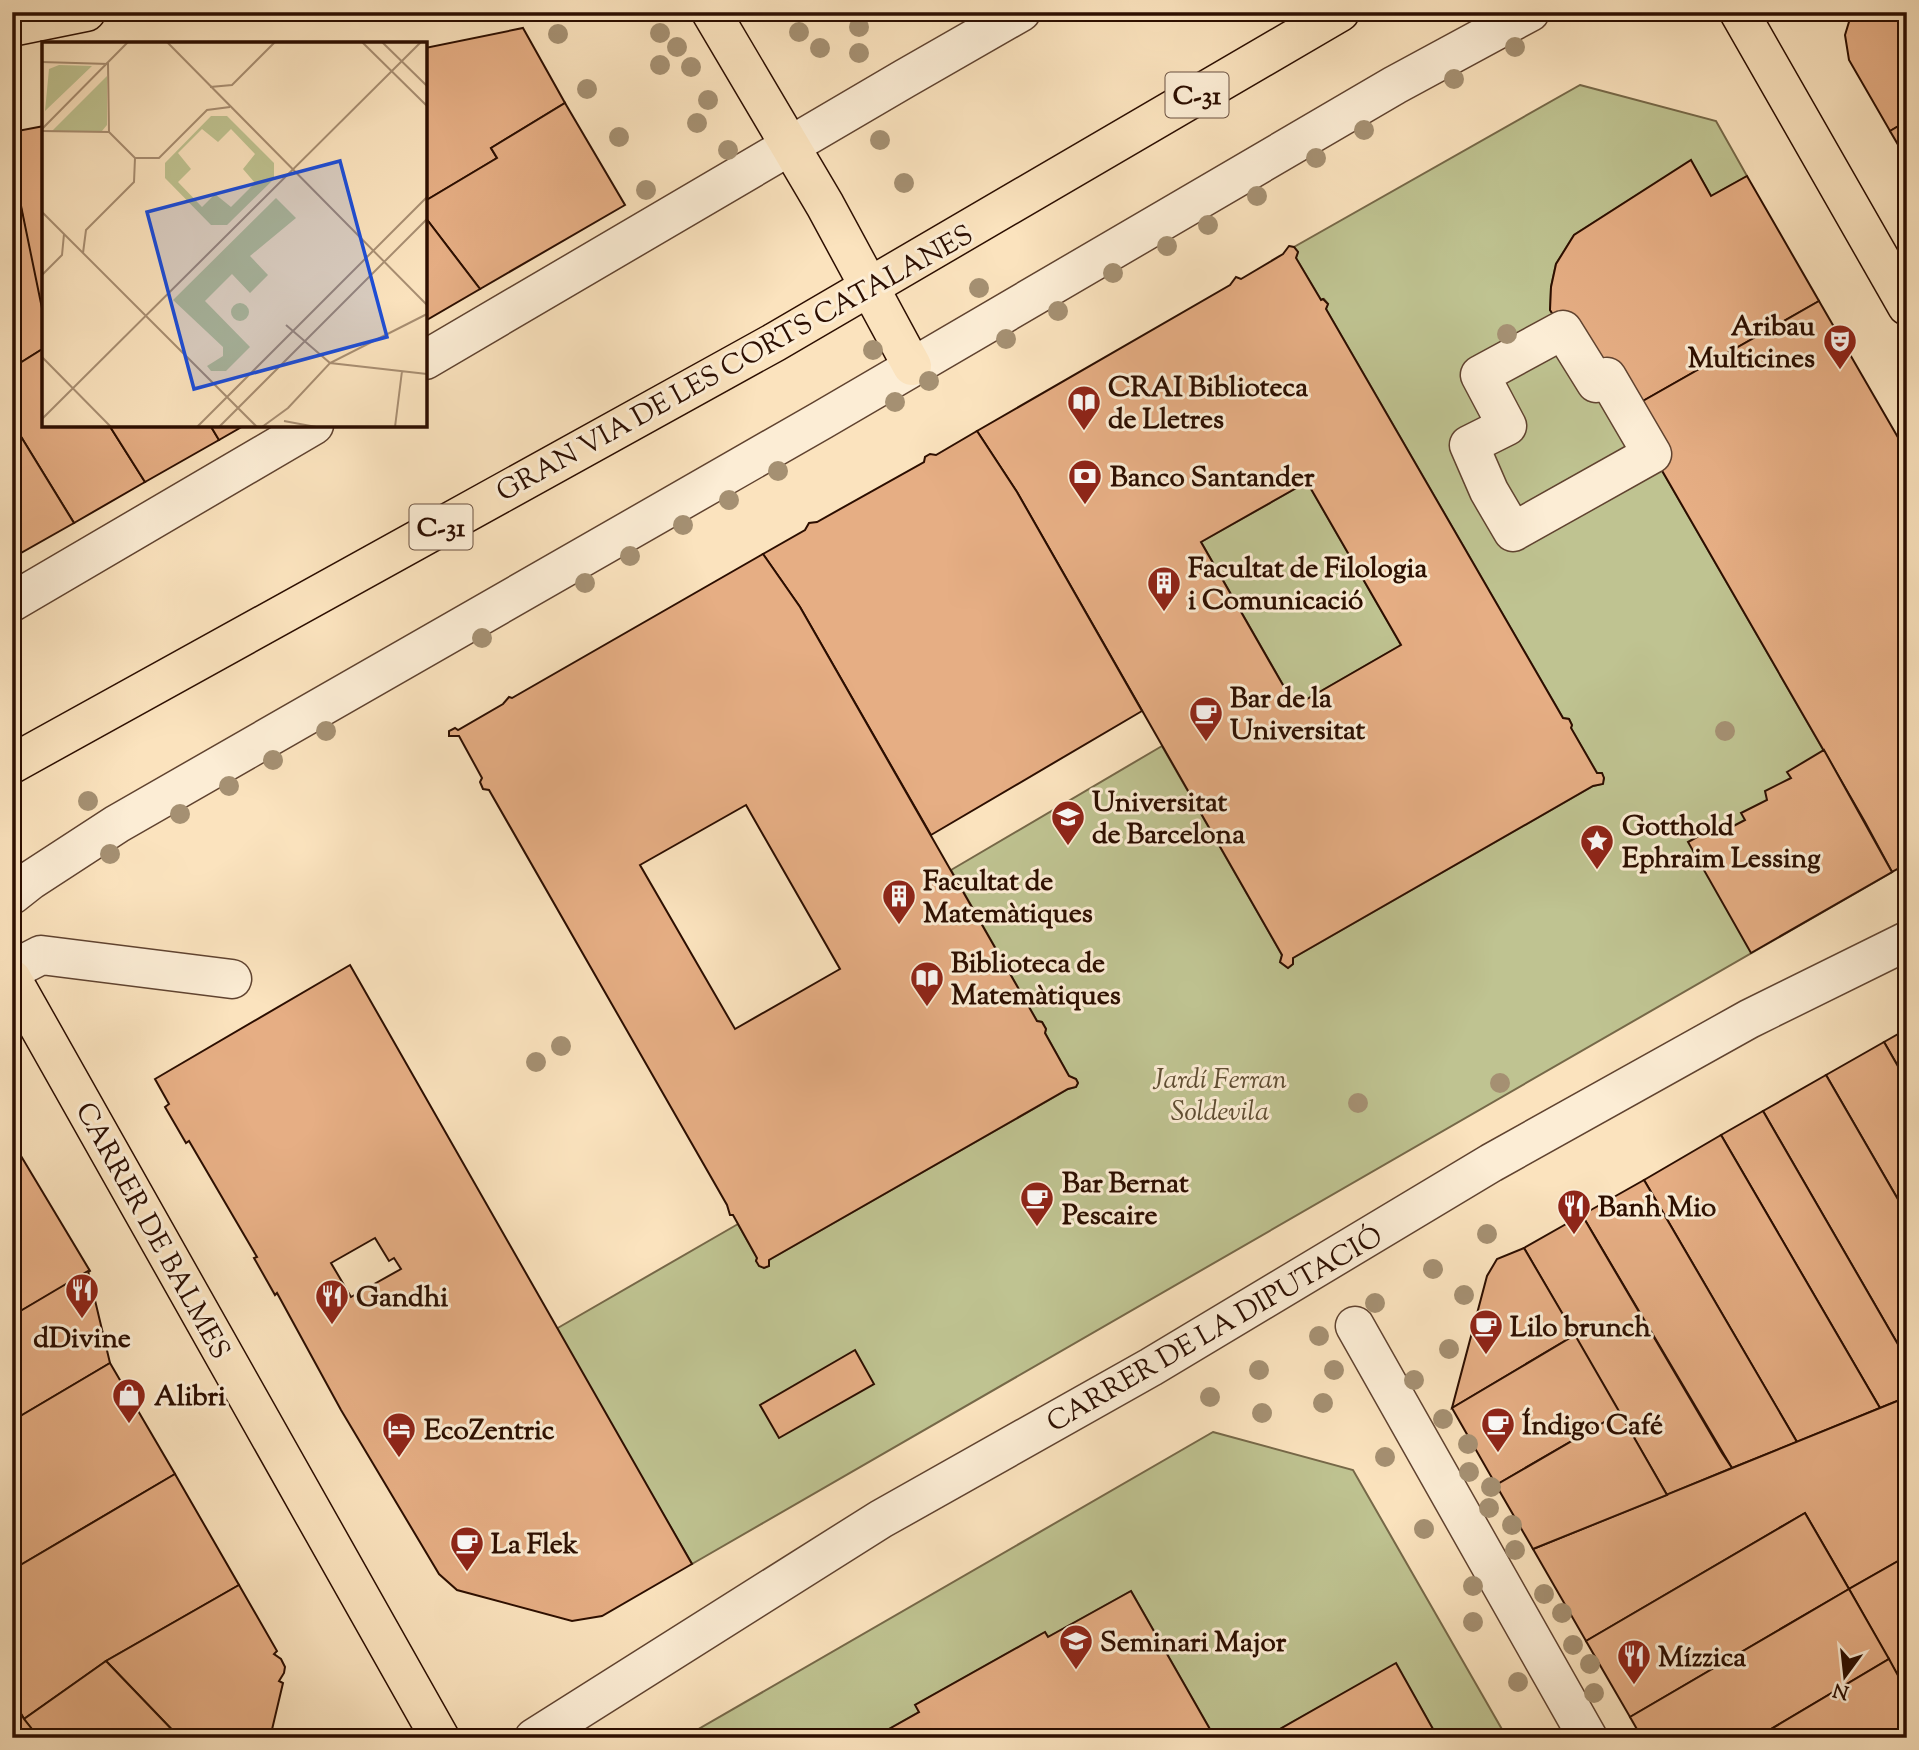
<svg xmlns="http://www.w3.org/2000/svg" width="1919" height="1750" font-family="'Sorts Mill Goudy',serif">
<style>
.green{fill:#bfc391;stroke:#766848;stroke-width:2}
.building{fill:#e6ae84;stroke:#2c0e00;stroke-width:2;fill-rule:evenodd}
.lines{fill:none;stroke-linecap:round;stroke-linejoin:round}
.minor-casing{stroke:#604330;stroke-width:41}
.major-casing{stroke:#2c0e00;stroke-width:41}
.minor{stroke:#fcedd5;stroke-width:38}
.major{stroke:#fbe3be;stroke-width:38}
.tree{fill:#a59072}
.labels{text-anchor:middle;stroke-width:6;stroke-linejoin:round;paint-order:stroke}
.shield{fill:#fcedd5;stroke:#6a5140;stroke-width:2}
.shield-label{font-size:26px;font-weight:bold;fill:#2c0e00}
.poi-label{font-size:28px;font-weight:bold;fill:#2c0e00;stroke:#fcedd5;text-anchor:start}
.street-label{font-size:28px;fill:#2c0e00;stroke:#fcedd5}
.park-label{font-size:28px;font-style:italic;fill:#5f4d33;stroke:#fcedd5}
.inset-road{fill:none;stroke:#a88e72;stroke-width:2}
.view{fill:#1d4ed8;fill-opacity:0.15;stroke:#1d4ed8;stroke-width:3.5}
.inset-edge{fill:none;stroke:#2c0e00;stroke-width:3.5}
</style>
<rect width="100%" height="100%" fill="#fbe3be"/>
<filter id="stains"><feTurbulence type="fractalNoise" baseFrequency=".00286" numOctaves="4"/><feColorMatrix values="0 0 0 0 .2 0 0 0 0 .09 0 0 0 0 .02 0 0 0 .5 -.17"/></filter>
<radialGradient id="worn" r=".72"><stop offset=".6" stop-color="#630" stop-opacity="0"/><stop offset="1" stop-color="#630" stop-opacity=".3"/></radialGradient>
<!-- green -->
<g class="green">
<path d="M 1580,85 L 1716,121 L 1747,176 L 1711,196 L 1691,161 L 1574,235 L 1556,264 L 1551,287 L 1550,310 L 1563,330 L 1627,410 L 1865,822 L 1892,872 L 692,1564 L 556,1329 L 738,1224 L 757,1258 L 756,1261 L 764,1268 L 768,1266 L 769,1260 L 1068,1089 L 1076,1087 L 1078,1083 L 1076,1079 L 1069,1076 L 1045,1033 L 1046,1029 L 1042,1022 L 1037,1021 L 951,870 L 1162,746 L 1282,955 L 1280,962 L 1288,968 L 1293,964 L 1293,958 L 1593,786 L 1602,784 L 1604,778 L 1602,774 L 1597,773 L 1571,728 L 1572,725 L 1569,719 L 1563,718 L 1326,309 L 1328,304 L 1324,299 L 1321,300 L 1296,258 L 1298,252 L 1294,247 Z"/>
<path d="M 1307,482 L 1401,645 L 1295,706 L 1201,542 Z"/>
<path d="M 1213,1432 L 1353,1470 L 1507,1738 L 1438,1738 L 1396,1664 L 1264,1738 L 1215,1738 L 1131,1591 L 1048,1637 L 1045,1632 L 916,1705 L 919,1712 L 873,1738 L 683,1738 Z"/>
</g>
<!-- building -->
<g class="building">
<path d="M 1852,12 L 1907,12 L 1907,121 L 1890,131 L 1849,60 L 1845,35 Z"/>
<path d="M 523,28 L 565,103 L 491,148 L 497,158 L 425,201 L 425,48 Z"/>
<path d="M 565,103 L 625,205 L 480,289 L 425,217 L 425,201 L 497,158 L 491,148 Z"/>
<path d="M 1907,121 L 1907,160 L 1890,131 Z"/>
<path d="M 44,126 L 44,315 L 42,315 L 12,162 L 12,132 Z"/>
<path d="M 1691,160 L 1711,196 L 1747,176 L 1819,301 L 1627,410 L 1563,330 L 1550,310 L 1551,287 L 1556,264 L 1574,235 Z"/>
<path d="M 12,162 L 44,318 L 44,348 L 12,368 Z"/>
<path d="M 425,217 L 480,289 L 425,321 Z"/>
<path d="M 1289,246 L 1294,247 L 1298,252 L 1296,258 L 1321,300 L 1323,299 L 1328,304 L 1326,309 L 1563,718 L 1569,719 L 1572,725 L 1571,728 L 1597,773 L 1602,773 L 1604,778 L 1603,784 L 1593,786 L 1293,958 L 1293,964 L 1288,968 L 1280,962 L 1282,955 L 1017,492 L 977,431 L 1230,285 L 1236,277 L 1241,279 L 1283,254 ZM 1307,482 L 1401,645 L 1295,706 L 1201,542 Z"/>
<path d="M 1819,301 L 1907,453 L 1907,864 L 1892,872 L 1865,822 L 1627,410 Z"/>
<path d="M 44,348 L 44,425 L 109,425 L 145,482 L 74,523 L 12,422 L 12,368 Z"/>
<path d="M 12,422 L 74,523 L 12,558 Z"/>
<path d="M 109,425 L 210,425 L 219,440 L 145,482 Z"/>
<path d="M 210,425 L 245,425 L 219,440 Z"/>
<path d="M 977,431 L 1017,492 L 1142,711 L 931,835 L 800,607 L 763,554 L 805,530 L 809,523 L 817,522 L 924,462 L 925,457 L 930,454 L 936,455 Z"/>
<path d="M 763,554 L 800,607 L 1037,1021 L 1042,1022 L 1046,1029 L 1045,1033 L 1069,1076 L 1076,1079 L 1078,1083 L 1076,1087 L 1068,1089 L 769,1260 L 769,1266 L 764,1268 L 759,1266 L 756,1261 L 757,1258 L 738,1224 L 733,1215 L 730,1215 L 727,1205 L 489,790 L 483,789 L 480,782 L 482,778 L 459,736 L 449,736 L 449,731 L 455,728 L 458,730 L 503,704 L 509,697 L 512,698 ZM 746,805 L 840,969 L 735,1029 L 640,865 Z"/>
<path d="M 1824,750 L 1892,872 L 1751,953 L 1688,842 L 1717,826 L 1720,833 L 1745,820 L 1741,813 L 1767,800 L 1765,791 L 1791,778 L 1787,772 Z"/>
<path d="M 350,965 L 692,1564 L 602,1616 L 572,1621 L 457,1590 L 439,1574 L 341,1410 L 277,1293 L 275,1295 L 254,1258 L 257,1257 L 189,1141 L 186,1143 L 165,1107 L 169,1104 L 155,1079 ZM 375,1238 L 389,1261 L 394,1258 L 401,1269 L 351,1297 L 331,1263 Z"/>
<path d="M 1907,1029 L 1907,1082 L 1884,1042 Z"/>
<path d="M 1884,1042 L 1907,1082 L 1907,1215 L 1826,1075 Z"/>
<path d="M 1826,1075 L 1907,1215 L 1907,1360 L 1763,1111 Z"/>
<path d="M 1763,1111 L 1907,1360 L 1907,1397 L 1880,1408 L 1721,1135 Z"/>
<path d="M 1721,1135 L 1880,1408 L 1797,1442 L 1644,1180 Z"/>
<path d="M 12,1141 L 90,1271 L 12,1316 Z"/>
<path d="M 1644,1180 L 1797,1442 L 1732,1468 L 1582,1215 Z"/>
<path d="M 1582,1215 L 1722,1453 L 1732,1468 L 1667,1495 L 1524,1248 Z"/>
<path d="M 1524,1248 L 1575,1335 L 1452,1408 L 1487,1276 L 1497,1259 Z"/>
<path d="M 88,1271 L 110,1363 L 12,1421 L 12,1316 Z"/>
<path d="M 1575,1335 L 1620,1413 L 1496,1485 L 1452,1408 Z"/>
<path d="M 855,1350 L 874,1384 L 779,1438 L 760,1405 Z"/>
<path d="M 110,1363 L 175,1474 L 12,1570 L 12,1421 Z"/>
<path d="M 1907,1397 L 1907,1556 L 1849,1589 L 1805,1513 L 1586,1641 L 1533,1549 Z"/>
<path d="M 1620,1413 L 1667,1495 L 1533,1549 L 1496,1485 Z"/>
<path d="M 175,1474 L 239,1585 L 106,1661 L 24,1719 L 12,1698 L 12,1570 Z"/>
<path d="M 1805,1513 L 1849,1589 L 1630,1717 L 1586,1641 Z"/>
<path d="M 1907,1556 L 1907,1692 L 1849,1589 Z"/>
<path d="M 239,1585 L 277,1651 L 274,1654 L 281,1659 L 285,1667 L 284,1673 L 279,1681 L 283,1683 L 270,1738 L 180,1738 L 106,1661 Z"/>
<path d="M 1849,1589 L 1889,1659 L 1756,1738 L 1642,1738 L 1630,1717 Z"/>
<path d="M 1131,1591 L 1215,1738 L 873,1738 L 919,1712 L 915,1705 L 1045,1632 L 1048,1637 Z"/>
<path d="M 1889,1659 L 1907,1692 L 1907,1738 L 1756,1738 Z"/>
<path d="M 106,1661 L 180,1738 L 39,1738 L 24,1719 Z"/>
<path d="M 1396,1663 L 1438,1738 L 1264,1738 Z"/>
<path d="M 12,1698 L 24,1719 L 39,1738 L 12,1738 Z"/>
</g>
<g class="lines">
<!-- minor casing -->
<g class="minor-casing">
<g id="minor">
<path d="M 1563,330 L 1596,383 L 1607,377 L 1652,454 L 1513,532 L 1489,491 L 1469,445 L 1507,426 L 1480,375 Z"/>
<path d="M 425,360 L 904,79 L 1021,12"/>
<path d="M 12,602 L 314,425"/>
<path d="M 12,895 L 31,880 L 117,824 L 822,420 L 1395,85 L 1530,12"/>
<path d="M 12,970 L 41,955 L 232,979"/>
<path d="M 1355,1326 L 1588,1738"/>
<path d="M 534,1738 L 881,1519 L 1151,1367 L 1491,1163 L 1749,1019 L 1907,941"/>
</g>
</g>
<!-- major casing -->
<g class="major-casing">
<g id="major">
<path d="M 711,12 L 825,205 L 912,366"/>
<path d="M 1739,12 L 1907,306"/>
<path d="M 12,27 L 86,12"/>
<path d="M 12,764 L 775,342 L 1340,12"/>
<path d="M 12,979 L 440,1738"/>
</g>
</g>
<!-- minor -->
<use href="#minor" class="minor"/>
<!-- major -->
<use href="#major" class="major"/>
</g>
<!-- trees -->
<g class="tree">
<circle cx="859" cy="27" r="10"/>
<circle cx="799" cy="32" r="10"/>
<circle cx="660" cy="33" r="10"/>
<circle cx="558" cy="34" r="10"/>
<circle cx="677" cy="47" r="10"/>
<circle cx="1515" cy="47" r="10"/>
<circle cx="820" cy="48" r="10"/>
<circle cx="859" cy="53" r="10"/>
<circle cx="660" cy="65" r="10"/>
<circle cx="691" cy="67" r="10"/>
<circle cx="1454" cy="79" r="10"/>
<circle cx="587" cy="89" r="10"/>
<circle cx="708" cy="100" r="10"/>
<circle cx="697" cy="123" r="10"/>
<circle cx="1364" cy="130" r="10"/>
<circle cx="619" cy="137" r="10"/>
<circle cx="880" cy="140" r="10"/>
<circle cx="728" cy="150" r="10"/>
<circle cx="1316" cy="158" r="10"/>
<circle cx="904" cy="183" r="10"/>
<circle cx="646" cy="190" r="10"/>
<circle cx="1257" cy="196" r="10"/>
<circle cx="1208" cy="225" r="10"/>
<circle cx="1167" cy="246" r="10"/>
<circle cx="1113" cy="273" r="10"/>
<circle cx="979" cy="288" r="10"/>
<circle cx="1058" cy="311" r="10"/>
<circle cx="1507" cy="334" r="10"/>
<circle cx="1006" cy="339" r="10"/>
<circle cx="873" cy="350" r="10"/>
<circle cx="929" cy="381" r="10"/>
<circle cx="895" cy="402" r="10"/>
<circle cx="778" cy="471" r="10"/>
<circle cx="729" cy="500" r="10"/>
<circle cx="683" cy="525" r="10"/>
<circle cx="630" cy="556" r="10"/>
<circle cx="585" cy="583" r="10"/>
<circle cx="482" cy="638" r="10"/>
<circle cx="326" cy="731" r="10"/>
<circle cx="1725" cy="731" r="10"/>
<circle cx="273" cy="760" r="10"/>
<circle cx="229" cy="786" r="10"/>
<circle cx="88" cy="801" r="10"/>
<circle cx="180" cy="814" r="10"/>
<circle cx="110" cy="854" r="10"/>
<circle cx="561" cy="1046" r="10"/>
<circle cx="536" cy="1062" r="10"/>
<circle cx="1500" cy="1083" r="10"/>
<circle cx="1358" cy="1103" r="10"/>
<circle cx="1487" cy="1234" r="10"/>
<circle cx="1433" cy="1269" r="10"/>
<circle cx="1464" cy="1295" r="10"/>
<circle cx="1375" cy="1303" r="10"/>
<circle cx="1319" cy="1336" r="10"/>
<circle cx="1449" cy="1349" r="10"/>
<circle cx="1259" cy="1370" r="10"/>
<circle cx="1334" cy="1370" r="10"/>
<circle cx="1414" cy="1380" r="10"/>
<circle cx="1210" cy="1397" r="10"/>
<circle cx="1323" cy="1403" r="10"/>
<circle cx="1262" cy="1413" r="10"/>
<circle cx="1443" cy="1419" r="10"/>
<circle cx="1468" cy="1444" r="10"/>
<circle cx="1385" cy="1457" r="10"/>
<circle cx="1469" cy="1472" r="10"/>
<circle cx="1491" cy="1487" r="10"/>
<circle cx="1489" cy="1508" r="10"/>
<circle cx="1512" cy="1525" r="10"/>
<circle cx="1424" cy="1529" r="10"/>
<circle cx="1515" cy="1550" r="10"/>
<circle cx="1473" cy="1586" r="10"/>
<circle cx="1544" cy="1594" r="10"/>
<circle cx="1562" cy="1613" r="10"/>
<circle cx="1473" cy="1622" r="10"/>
<circle cx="1573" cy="1645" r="10"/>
<circle cx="1590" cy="1664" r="10"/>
<circle cx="1518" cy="1682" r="10"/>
<circle cx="1594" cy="1693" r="10"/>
</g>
<!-- icons -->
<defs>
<g id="theatre-pin" transform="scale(1.75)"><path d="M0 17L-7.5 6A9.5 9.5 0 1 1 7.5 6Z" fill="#8f2418" stroke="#fcedd5"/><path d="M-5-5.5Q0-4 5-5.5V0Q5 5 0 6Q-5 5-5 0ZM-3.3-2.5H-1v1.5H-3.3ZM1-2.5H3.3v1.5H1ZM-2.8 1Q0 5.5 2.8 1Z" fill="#fff"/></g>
<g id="library-pin" transform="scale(1.75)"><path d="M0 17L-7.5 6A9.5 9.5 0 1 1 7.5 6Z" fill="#8f2418" stroke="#fcedd5"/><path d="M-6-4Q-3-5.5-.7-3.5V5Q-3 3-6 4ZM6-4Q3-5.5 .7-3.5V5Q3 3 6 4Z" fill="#fff"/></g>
<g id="bank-pin" transform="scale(1.75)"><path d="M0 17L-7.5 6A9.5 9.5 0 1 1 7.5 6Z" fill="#8f2418" stroke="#fcedd5"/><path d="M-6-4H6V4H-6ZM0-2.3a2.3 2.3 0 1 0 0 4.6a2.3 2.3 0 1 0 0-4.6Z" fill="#fff"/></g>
<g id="building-pin" transform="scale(1.75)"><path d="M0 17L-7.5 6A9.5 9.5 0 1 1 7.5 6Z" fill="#8f2418" stroke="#fcedd5"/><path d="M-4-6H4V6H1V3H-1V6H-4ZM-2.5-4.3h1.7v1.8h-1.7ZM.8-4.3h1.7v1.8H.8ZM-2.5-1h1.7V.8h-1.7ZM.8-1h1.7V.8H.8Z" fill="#fff"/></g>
<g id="cafe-pin" transform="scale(1.75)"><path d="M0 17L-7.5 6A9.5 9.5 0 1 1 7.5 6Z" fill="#8f2418" stroke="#fcedd5"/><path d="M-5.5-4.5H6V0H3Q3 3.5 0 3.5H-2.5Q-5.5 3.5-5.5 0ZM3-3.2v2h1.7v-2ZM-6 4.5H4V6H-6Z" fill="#fff"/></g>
<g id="university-pin" transform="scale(1.75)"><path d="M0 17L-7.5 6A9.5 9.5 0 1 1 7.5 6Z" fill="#8f2418" stroke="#fcedd5"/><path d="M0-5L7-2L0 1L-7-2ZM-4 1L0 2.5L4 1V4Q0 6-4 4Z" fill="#fff"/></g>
<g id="sight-pin" transform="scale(1.75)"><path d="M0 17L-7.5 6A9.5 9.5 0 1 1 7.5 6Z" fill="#8f2418" stroke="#fcedd5"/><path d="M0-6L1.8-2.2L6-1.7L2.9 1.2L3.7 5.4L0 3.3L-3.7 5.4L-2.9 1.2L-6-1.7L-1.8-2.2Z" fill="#fff"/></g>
<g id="restaurant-pin" transform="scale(1.75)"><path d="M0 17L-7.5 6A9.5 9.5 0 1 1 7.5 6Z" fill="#8f2418" stroke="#fcedd5"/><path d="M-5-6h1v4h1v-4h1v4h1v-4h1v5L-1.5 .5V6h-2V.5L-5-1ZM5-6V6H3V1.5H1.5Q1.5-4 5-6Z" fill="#fff"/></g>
<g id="shop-pin" transform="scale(1.75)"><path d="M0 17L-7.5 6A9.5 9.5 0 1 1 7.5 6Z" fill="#8f2418" stroke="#fcedd5"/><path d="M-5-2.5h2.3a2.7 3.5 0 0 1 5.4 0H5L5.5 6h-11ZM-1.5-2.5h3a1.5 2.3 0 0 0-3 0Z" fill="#fff"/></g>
<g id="hotel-pin" transform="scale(1.75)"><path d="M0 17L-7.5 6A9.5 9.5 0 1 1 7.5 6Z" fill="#8f2418" stroke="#fcedd5"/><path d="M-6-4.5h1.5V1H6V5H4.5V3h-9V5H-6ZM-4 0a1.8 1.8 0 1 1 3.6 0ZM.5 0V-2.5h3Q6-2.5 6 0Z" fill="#fff"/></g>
</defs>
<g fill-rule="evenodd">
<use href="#theatre-pin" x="1840" y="341"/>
<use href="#library-pin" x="1084" y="402"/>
<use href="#bank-pin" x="1085" y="476"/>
<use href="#building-pin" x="1164" y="583"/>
<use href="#cafe-pin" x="1206" y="713"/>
<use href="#university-pin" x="1068" y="817"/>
<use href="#sight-pin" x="1597" y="841"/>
<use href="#building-pin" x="899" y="896"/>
<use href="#library-pin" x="927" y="978"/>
<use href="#cafe-pin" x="1037" y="1198"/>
<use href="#restaurant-pin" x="1574" y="1206"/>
<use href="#restaurant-pin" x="82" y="1290"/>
<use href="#restaurant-pin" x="332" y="1296"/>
<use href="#cafe-pin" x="1486" y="1326"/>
<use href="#shop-pin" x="129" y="1395"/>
<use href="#cafe-pin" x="1498" y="1424"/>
<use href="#hotel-pin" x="399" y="1429"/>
<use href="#cafe-pin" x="467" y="1543"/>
<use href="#university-pin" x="1076" y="1641"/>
<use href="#restaurant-pin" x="1634" y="1656"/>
</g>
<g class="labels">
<!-- shield labels -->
<g class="shield">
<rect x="1165.5" y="72.5" width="63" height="45" rx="5"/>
<rect x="409.5" y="504.5" width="63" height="45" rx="5"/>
</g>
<g class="shield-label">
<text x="1197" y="104">C-31</text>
<text x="441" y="536">C-31</text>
</g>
<!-- poi labels -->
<g class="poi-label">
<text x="1815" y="335" text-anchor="end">Aribau<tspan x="1815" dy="32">Multicines</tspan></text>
<text x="1108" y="396">CRAI Biblioteca<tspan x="1108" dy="32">de Lletres</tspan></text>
<text x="1110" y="486">Banco Santander</text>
<text x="1188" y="577">Facultat de Filologia<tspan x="1188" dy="32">i Comunicació</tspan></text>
<text x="1230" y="707">Bar de la<tspan x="1230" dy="32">Universitat</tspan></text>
<text x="1092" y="811">Universitat<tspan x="1092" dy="32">de Barcelona</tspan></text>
<text x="1622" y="835">Gotthold<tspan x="1622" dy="32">Ephraim Lessing</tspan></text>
<text x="923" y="890">Facultat de<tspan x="923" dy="32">Matemàtiques</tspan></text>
<text x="951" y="972">Biblioteca de<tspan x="951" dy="32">Matemàtiques</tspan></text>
<text x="1062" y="1192">Bar Bernat<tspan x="1062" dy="32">Pescaire</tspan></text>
<text x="1598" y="1216">Banh Mio</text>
<text x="356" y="1306">Gandhi</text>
<text x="1510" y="1336">Lilo brunch</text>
<text x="82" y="1347" text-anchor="middle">dDivine</text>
<text x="154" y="1405">Alibri</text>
<text x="1522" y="1434">Índigo Café</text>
<text x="424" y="1439">EcoZentric</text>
<text x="491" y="1553">La Flek</text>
<text x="1100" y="1651">Seminari Major</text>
<text x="1658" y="1666">Mízzica</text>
</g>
<!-- street labels -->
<g class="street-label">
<text transform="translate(734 362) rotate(-29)" y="10">GRAN VIA DE LES CORTS CATALANES</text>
<text transform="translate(154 1230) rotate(61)" y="10">CARRER DE BALMES</text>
<text transform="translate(1214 1328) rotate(-30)" y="10">CARRER DE LA DIPUTACIÓ</text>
</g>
<!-- park labels -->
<g class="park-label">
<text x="1220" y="1088">Jardí Ferran<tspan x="1220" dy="32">Soldevila</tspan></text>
</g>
</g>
<!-- overview -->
<g transform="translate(42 42)">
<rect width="385" height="385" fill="#fbe3be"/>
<path d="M 17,23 L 50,24 L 3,69 L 7,27 ZM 65,34 L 65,83 L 60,89 L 10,89 ZM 169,74 L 185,74 L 232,121 L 232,137 L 185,183 L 169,183 L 123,136 L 123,121 ZM 160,87 L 176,100 L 189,87 L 213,112 L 201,127 L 213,141 L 189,165 L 173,152 L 160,165 L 136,140 L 149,127 L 136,111 ZM 234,156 L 254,176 L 208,214 L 226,233 L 208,251 L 190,232 L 163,259 L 208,305 L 184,329 L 169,329 L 165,324 L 181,314 L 181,305 L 131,258 ZM189 270a9 9 0 1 1 18 0a9 9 0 1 1-18 0Z" fill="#bfc391" fill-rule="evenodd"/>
<path class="inset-road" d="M 125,0 L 385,263M 320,0 L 385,64M 340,0 L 385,44M 0,20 L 66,22 L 67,90M 168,45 L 190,43 L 233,0M 0,87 L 86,0M 0,89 L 67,90M 67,90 L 93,116M 93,116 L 117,116 L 165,68 L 188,65M 0,170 L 215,385M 41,211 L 44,188 L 92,140 L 93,116M 0,233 L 20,213 L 22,192M 244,283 L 288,321 L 385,332M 0,315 L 69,385M 0,377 L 379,0M 242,379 L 274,385M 155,385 L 385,155M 177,385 L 385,177M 220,385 L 246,366 L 288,321 L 385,272M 353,385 L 360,329"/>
<path class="view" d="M 298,119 L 345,295 L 152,347 L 105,170 Z"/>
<rect width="385" height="385" class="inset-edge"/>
</g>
<!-- margin -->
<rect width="1919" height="1750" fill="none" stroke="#fbe3be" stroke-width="42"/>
<rect x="14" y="14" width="1891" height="1722" fill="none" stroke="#2c0e00" stroke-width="3.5"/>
<rect x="21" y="21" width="1877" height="1708" fill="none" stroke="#2c0e00" stroke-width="2"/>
<!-- north arrow -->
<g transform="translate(1845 1676) rotate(195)" stroke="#fcedd5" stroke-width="5" paint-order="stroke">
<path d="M0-5L12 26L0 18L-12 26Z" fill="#2c0e00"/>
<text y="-10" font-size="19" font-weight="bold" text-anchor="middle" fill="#2c0e00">N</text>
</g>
<rect width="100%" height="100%" filter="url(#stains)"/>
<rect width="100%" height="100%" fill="url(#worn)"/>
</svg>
